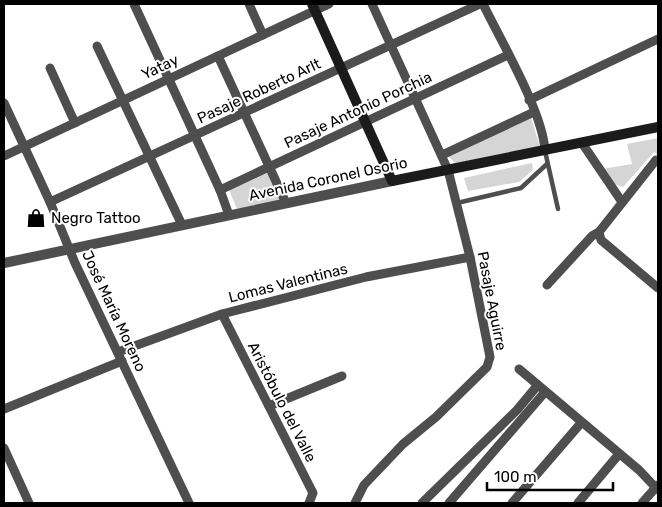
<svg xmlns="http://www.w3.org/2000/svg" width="662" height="507" font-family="Rubik,sans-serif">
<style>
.green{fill:#d5d5d5}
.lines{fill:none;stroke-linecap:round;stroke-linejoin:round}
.service{stroke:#4e4e4e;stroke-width:4.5}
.minor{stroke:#4e4e4e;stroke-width:9}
.tertiary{stroke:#4e4e4e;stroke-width:10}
.secondary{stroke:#1b1b1b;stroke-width:10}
.labels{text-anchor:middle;stroke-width:4;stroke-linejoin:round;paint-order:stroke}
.street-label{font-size:15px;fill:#000;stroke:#fff}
.poi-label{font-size:15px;fill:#000;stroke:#fff;text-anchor:start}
</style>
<rect width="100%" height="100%" fill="#fff"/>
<!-- green -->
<g class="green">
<path d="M 531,118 L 540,147 L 455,163 L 448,156 Z"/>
<path d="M 658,138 L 658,155 L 654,152 L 623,187 L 614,184 L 602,169 L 632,164 L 627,144 Z"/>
<path d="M 532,163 L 533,170 L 519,182 L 468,191 L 464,178 Z"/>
<path d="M 268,173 L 280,200 L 237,209 L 229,190 Z"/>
</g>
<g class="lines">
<!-- service -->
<g class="service">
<path d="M 545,151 L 558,209"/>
<path d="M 457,203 L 521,188 L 547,164"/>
</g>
<!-- minor -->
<g class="minor">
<path d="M 134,4 L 220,190 L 229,215"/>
<path d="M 249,4 L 263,35"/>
<path d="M 483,4 C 501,41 543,112 545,151"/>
<path d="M 97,46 L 182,225"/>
<path d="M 218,56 L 286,203"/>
<path d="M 50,68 L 75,123"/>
<path d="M 529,100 L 658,39"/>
<path d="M 4,103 L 50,202 L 75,263 L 189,503"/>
<path d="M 582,143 L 622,202"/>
<path d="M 442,155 L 534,112"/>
<path d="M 4,156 L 329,4"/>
<path d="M 656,160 L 599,232 L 601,240 L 658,288"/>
<path d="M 220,190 L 508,55"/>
<path d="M 50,202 L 480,4"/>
<path d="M 547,285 L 592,236 L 599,232"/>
<path d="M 222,314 L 313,493 L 309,503"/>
<path d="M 118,352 L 222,314 L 366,277 L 470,257"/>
<path d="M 519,369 L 639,470 L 658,490"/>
<path d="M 269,406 L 342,376"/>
<path d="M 4,409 L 122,361"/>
<path d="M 4,448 L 29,503"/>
<path d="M 355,503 L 364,485 L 403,444 L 436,417 L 487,367 L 490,357 L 470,257 L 448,170 L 372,4"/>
<path d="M 422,503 L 517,410 L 537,386"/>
<path d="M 449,503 L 545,392"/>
<path d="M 512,503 L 581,423"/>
<path d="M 578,503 L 619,454"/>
<path d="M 642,503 L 658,485"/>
</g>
<!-- tertiary -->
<path class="tertiary" d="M 4,263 L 392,181"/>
<!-- secondary -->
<path class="secondary" d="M 312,4 L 392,181 L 658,127"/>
</g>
<!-- icons -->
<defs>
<g id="shop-bare" transform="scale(1.5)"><path d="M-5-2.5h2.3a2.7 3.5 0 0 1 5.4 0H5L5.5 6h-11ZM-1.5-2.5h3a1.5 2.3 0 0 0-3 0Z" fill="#000" stroke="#fff" stroke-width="2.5" paint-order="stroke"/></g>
</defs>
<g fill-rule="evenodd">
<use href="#shop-bare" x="36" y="218"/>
</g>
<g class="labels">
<!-- street labels -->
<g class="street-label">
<text transform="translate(160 67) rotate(-25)" y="5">Yatay</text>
<text transform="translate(259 91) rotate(-25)" y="5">Pasaje Roberto Arlt</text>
<text transform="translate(358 110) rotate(-25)" y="5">Pasaje Antonio Porchia</text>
<text transform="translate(328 179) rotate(-12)" y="5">Avenida Coronel Osorio</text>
<text transform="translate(288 283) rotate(-14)" y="5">Lomas Valentinas</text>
<text transform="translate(492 301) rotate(79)" y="5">Pasaje Aguirre</text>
<text transform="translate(114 311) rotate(65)" y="5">José María Moreno</text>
<text transform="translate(282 402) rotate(63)" y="5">Aristóbulo del Valle</text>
</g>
<!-- poi labels -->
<g class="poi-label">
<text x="51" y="223">Negro Tattoo</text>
</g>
</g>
<!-- border -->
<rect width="662" height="507" fill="none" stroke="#000000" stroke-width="10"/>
<!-- scale -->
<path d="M487 482v8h126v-8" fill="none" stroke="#000000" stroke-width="2.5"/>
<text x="494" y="482" font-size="15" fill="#000000" stroke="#ffffff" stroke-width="4" paint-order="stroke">100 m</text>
</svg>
